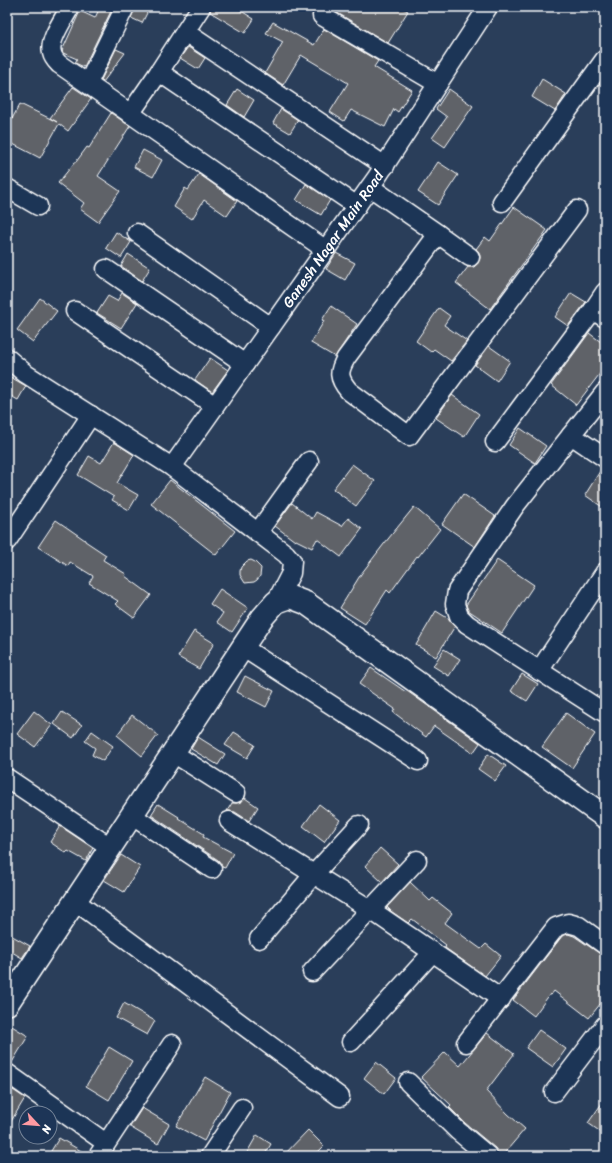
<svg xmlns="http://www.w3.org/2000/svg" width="612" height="1163" font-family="Sriracha,sans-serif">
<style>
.building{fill:#5e6268;stroke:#fff}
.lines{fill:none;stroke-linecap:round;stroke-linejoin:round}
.street-casing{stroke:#fff;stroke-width:21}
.secondary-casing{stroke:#fff;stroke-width:25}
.street{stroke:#1d3557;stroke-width:18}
.secondary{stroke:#1d3557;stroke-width:22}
.labels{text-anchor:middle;stroke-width:3.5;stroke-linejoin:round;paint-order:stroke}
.street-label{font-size:15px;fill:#fff;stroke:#1d3557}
</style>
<rect width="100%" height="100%" fill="#2a3e5a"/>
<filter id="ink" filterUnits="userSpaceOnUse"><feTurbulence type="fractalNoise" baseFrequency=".025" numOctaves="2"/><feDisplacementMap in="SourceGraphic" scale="8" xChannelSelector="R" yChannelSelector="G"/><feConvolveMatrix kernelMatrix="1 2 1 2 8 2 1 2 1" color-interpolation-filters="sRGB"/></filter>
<g filter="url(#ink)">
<!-- building -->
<g class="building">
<path d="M 100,7 L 109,7 L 112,9 L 84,67 L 75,63 L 77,59 L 63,53 L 62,51 L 80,11 L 95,18 Z"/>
<path d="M 135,7 L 150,7 L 142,23 L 131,18 Z"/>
<path d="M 211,7 L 235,7 L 254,19 L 245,33 L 210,12 Z"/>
<path d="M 336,7 L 400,7 L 408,11 L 388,43 L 334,11 Z"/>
<path d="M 273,22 L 314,45 L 324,29 L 378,61 L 374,67 L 412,90 L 398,112 L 394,109 L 385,127 L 351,110 L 344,121 L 330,112 L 348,83 L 301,55 L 283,85 L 265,73 L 283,42 L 266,33 Z"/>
<path d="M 188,47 L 205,58 L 198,69 L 180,58 Z"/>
<path d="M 116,49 L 125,53 L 103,82 L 101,80 Z"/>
<path d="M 542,79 L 566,94 L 555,111 L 532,97 Z"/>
<path d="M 73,87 L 91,99 L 68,131 L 59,124 L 40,158 L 7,141 L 7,128 L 20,104 L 57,122 L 50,118 Z"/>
<path d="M 237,89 L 254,100 L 244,117 L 227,105 Z"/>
<path d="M 449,89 L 473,106 L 445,147 L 432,138 L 447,117 L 436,109 Z"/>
<path d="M 281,109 L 298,120 L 290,133 L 273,123 Z"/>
<path d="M 111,113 L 130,126 L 98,176 L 120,191 L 98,222 L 80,209 L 84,203 L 58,183 L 75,162 L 76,162 L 87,147 L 89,148 Z"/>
<path d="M 143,150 L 162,160 L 153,177 L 134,167 Z"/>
<path d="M 438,162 L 458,175 L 438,205 L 418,192 Z"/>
<path d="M 199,174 L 237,201 L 227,216 L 204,200 L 192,219 L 174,207 L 185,188 L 188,190 Z"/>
<path d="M 306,184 L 330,200 L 321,215 L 296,200 Z"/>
<path d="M 514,207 L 547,230 L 490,309 L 456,283 L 468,267 L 474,267 L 478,263 L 480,258 L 479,252 L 476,249 L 485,237 L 490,241 Z"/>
<path d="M 116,232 L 131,242 L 121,258 L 106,248 Z"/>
<path d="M 336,253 L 355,263 L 345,280 L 326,269 Z"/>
<path d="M 128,254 L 150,268 L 142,281 L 121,266 Z"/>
<path d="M 122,293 L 137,303 L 121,328 L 97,313 L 108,296 L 117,301 Z"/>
<path d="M 571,293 L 586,302 L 568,326 L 555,317 Z"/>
<path d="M 40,298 L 57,311 L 33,342 L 17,330 Z"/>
<path d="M 331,306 L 357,324 L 335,357 L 311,343 L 324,321 L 322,320 Z"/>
<path d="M 439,308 L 450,316 L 444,325 L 467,341 L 451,361 L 434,349 L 431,352 L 416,341 Z"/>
<path d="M 589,333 L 605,345 L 605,367 L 576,405 L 551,385 Z"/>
<path d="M 489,346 L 510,361 L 497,381 L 475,365 Z"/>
<path d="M 210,358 L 228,370 L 212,392 L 195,380 Z"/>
<path d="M 7,375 L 26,386 L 18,400 L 7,394 Z"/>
<path d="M 452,395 L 479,414 L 464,437 L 436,418 Z"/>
<path d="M 520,428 L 546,446 L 535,463 L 509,445 Z"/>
<path d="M 114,442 L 134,455 L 117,483 L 138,495 L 129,510 L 112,500 L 114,497 L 78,475 L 89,456 L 101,463 Z"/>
<path d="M 352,464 L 375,481 L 356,506 L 333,489 Z"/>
<path d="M 602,468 L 605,468 L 605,509 L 585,495 Z"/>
<path d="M 170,480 L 235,531 L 216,555 L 151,504 Z"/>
<path d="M 463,494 L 495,516 L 475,547 L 442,524 Z"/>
<path d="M 292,503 L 312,519 L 316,512 L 342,526 L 348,518 L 362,529 L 341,557 L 317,539 L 312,548 L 296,540 L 295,541 L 275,526 Z"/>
<path d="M 414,507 L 440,529 L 418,557 L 417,556 L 390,593 L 387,590 L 365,624 L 340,608 L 361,574 L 384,544 Z"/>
<path d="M 56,520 L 85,540 L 85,541 L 106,555 L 103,560 L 126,574 L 125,576 L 151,595 L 134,618 L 115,604 L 118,601 L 89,583 L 93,576 L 70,562 L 68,566 L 38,547 Z"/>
<path d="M 251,560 L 255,562 L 261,568 L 260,576 L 257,580 L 254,582 L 245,583 L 240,575 L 240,571 L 241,567 L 247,561 Z"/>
<path d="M 497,560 L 534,585 L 502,633 L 468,610 L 466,605 Z"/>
<path d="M 220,589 L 248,608 L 232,632 L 217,622 L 223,613 L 210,604 Z"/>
<path d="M 436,611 L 449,619 L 455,626 L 436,657 L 416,645 Z"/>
<path d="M 194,631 L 214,643 L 199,669 L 178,657 Z"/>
<path d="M 444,649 L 460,659 L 449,676 L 433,666 Z"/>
<path d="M 371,668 L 406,692 L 407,691 L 480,743 L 473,753 L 434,726 L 426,737 L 393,712 L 395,709 L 359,684 Z"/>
<path d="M 522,674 L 538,684 L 527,701 L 511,691 Z"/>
<path d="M 245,676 L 274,691 L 266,707 L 237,692 Z"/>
<path d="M 34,711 L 52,725 L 35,747 L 17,734 Z"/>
<path d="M 62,712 L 82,725 L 73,738 L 54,724 Z"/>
<path d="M 566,713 L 595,734 L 572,768 L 542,747 Z"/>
<path d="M 132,715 L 158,735 L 142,756 L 117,735 Z"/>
<path d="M 92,731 L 113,746 L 103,761 L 92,755 L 95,748 L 85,741 Z"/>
<path d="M 234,732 L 255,745 L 247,758 L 225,745 Z"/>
<path d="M 198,737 L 225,754 L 218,765 L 191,749 Z"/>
<path d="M 488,754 L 506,766 L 495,781 L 478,769 Z"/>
<path d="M 245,798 L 258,807 L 249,821 L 235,812 L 230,811 L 227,811 L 232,803 L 236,803 L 240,802 Z"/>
<path d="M 158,804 L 179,817 L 178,818 L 204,834 L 203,837 L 233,853 L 225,868 L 222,867 L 221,864 L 218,860 L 151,815 Z"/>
<path d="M 319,804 L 340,820 L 324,842 L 303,826 Z"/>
<path d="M 60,826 L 93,848 L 86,861 L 68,851 L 66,853 L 50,842 Z"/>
<path d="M 380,848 L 398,864 L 382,882 L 365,866 Z"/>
<path d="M 121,855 L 140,867 L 124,892 L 104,880 Z"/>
<path d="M 410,882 L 430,901 L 433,898 L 452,913 L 445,923 L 481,949 L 486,944 L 501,956 L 485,976 L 445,948 L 446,945 L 412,919 L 408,923 L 392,912 L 387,907 Z"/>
<path d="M 7,933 L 30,946 L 22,958 L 7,949 Z"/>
<path d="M 568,934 L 574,936 L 599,953 L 605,956 L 605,998 L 589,1018 L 554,991 L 551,995 L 550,994 L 534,1016 L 513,1000 L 562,936 Z"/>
<path d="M 124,1003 L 155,1021 L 147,1035 L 116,1018 Z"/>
<path d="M 7,1023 L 28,1036 L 11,1064 L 7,1063 Z"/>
<path d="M 539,1030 L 566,1049 L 553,1067 L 526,1048 Z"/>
<path d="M 487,1033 L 514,1054 L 486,1091 L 508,1114 L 525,1129 L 502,1156 L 498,1156 L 498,1152 L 495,1148 L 465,1123 L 449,1107 L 451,1105 L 421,1077 L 445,1052 L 460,1066 Z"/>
<path d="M 109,1047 L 132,1061 L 109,1100 L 86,1086 Z"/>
<path d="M 376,1062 L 396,1078 L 384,1094 L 364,1078 Z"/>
<path d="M 205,1077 L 230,1092 L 204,1141 L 176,1126 Z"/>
<path d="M 10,1088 L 25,1098 L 7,1128 L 7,1092 Z"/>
<path d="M 605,1099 L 605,1135 L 588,1123 Z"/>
<path d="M 142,1108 L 169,1124 L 158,1144 L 130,1127 Z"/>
<path d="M 308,1130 L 324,1146 L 314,1156 L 283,1156 Z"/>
<path d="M 257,1135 L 271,1144 L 264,1156 L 245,1156 Z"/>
<path d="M 59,1138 L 88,1155 L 88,1156 L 48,1156 Z"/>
</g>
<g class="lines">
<!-- street casing -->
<g class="street-casing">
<g id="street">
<path d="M 70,7 C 64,19 48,40 52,53 C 53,58 56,61 59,64 L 326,250"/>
<path d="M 322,16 L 438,84"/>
<path d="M 185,32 L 385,166"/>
<path d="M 159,72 L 357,206"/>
<path d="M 88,83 L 125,7"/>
<path d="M 130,114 L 159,72 L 201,7"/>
<path d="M 370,187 L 438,234 L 346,358 C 338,372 338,378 349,391 L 409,436 L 577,210"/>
<path d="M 7,188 L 38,206"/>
<path d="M 502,202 L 605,59"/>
<path d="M 137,233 L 271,327"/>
<path d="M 438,234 L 470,257"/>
<path d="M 106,269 L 245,364"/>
<path d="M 605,292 L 593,310 L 605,318"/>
<path d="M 75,311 L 215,406"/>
<path d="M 7,358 L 26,374 L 172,467 L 286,554 L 292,561 L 291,573 L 276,602"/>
<path d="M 605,392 L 515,506 L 457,591 L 455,604 L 459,616 L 467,624 L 605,713"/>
<path d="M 571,435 L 605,458"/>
<path d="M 495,442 L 593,310"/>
<path id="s1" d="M 172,467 L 377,177 L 488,7"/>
<path d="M 258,532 L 309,461"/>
<path d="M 7,541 L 91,415"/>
<path d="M 242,647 L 418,761"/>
<path d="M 539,671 L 605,572"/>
<path d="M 173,753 L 236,793"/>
<path d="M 7,778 L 110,847"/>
<path d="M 131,815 L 212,869"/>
<path d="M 229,821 L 371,910 L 501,999"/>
<path d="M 75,901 L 340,1097"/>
<path d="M 259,939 L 314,874 L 359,825"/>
<path d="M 312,972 L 417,860"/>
<path d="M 351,1042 L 433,952"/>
<path d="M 466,1043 L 556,927 L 568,923 L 579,926 L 605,945"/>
<path d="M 7,1073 L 106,1143"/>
<path d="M 408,1082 L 458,1131 L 488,1156"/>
<path d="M 554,1092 L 605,1025"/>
<path d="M 98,1156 L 172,1044"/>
<path d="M 210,1156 L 242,1108"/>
</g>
</g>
<!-- secondary casing -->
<g class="secondary-casing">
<path id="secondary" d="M 7,1004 L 262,618 L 276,602 L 290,597 L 306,603 L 605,817"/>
</g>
<!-- street -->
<use href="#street" class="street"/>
<!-- secondary -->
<use href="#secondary" class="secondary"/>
</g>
</g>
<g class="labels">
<!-- street labels -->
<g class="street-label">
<text dy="5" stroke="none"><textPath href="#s1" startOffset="279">Ganesh Nagar Main Road</textPath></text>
</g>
</g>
<!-- margin -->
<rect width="612" height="1163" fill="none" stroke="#1d3557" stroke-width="24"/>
<rect x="12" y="12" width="588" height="1139" fill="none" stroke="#fff" stroke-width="1.5" filter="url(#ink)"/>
<!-- north arrow -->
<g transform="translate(38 1125) rotate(116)"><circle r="19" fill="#1d3557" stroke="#77869a"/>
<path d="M0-3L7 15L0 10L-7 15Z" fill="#ff9aa2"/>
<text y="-6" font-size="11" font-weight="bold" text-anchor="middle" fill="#ffffff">N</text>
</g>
</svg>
